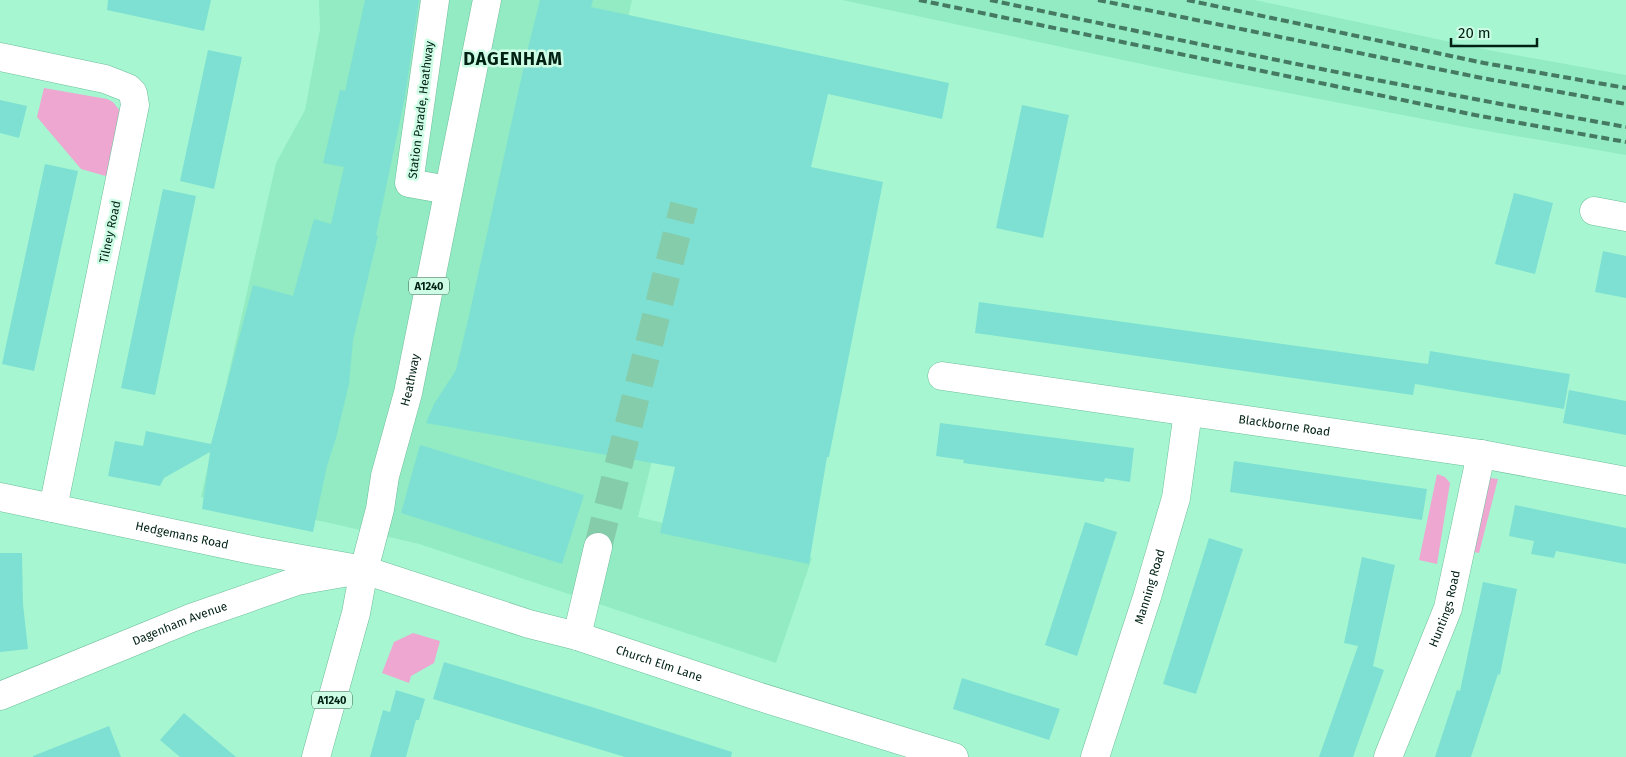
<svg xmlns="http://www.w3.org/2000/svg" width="1626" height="757" font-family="'Fira Sans',sans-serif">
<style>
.built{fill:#92ebc2}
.green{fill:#eda7d0}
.building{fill:#7ee0d2}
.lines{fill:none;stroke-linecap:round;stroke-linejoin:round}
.street-tunnel{stroke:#85ccab;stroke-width:28;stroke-dasharray:28 14;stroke-linecap:butt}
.street-casing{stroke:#6dbd9a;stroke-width:29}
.secondary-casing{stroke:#6dbd9a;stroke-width:29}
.primary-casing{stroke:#6dbd9a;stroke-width:29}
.street{stroke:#fff;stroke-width:28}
.secondary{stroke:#fff;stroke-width:28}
.primary{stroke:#fff;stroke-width:28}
.rail{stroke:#457962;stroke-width:4;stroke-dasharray:8 4;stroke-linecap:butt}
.labels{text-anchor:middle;stroke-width:5;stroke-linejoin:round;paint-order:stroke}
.shield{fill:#cefde5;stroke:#3e6353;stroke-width:1}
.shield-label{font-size:11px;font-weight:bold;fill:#002114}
.street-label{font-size:12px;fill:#002114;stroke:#cefde5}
.district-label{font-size:18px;font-weight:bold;letter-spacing:1px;fill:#002114;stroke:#cefde5}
</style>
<rect width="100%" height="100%" fill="#a6f7d1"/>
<!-- built -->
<g class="built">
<path d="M 319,0 L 632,0 L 621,50 L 660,429 L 638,517 L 812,558 L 776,663 L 419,544 L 330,523 L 201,497 L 276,163 L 305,110 L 320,29 Z"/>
<path d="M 842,0 L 1255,0 L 1488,50 L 1626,75 L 1626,155 L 1470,128 L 1184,73 Z"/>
</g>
<!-- green -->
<g class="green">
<path d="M 44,88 L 107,99 L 113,102 L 120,111 L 109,177 L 81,169 L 37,117 Z"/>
<path d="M 1437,474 L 1445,477 L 1450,483 L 1437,564 L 1419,560 Z"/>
<path d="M 1491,478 L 1498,479 L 1479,553 L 1465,550 L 1484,480 Z"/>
<path d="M 413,633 L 440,641 L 434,663 L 411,676 L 409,683 L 382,673 L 394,642 Z"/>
</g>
<!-- building -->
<g class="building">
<path d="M 108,0 L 211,0 L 204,31 L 107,10 Z"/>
<path d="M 365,0 L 419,0 L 405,97 L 376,235 L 378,236 L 353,340 L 349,384 L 336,438 L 327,466 L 313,532 L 202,509 L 210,452 L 164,478 L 160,486 L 108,476 L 115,441 L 143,446 L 146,431 L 211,444 L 253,285 L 293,296 L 314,219 L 331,224 L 344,167 L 323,163 L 340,90 L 345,91 Z"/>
<path d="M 540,0 L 593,0 L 591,7 L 949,83 L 942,119 L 828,94 L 811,167 L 883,182 L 829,457 L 827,457 L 809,564 L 660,533 L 675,467 L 426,423 L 434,404 L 456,370 L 468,320 L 527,52 Z"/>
<path d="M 208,50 L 242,57 L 214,189 L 180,181 Z"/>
<path d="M 0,100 L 27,106 L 19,138 L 0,133 Z"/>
<path d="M 1022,105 L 1069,115 L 1043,238 L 996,228 Z"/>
<path d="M 45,164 L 78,171 L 34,371 L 2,364 Z"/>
<path d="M 163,189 L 196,196 L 155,395 L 121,388 Z"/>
<path d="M 1514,193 L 1553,203 L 1535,274 L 1495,264 Z"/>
<path d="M 1603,251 L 1626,256 L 1626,298 L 1595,292 Z"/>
<path d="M 979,302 L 1428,364 L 1430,351 L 1570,374 L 1564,409 L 1415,384 L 1413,395 L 975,333 Z"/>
<path d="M 1569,390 L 1626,401 L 1626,435 L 1563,423 Z"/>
<path d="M 940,423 L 1134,448 L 1130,482 L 1105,478 L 1104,482 L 1081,479 L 963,463 L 964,460 L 936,456 Z"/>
<path d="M 420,445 L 584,495 L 562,564 L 401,513 Z"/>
<path d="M 1234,461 L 1427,489 L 1422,520 L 1230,492 Z"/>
<path d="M 1515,505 L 1626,528 L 1626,564 L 1556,551 L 1554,558 L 1531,554 L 1534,541 L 1509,536 Z"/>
<path d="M 1085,522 L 1117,532 L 1077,656 L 1045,645 Z"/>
<path d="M 1209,538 L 1243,549 L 1196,694 L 1163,684 Z"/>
<path d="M 0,553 L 22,553 L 23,604 L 28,649 L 0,652 Z"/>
<path d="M 1362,557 L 1395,565 L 1373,666 L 1384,670 L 1353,757 L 1319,757 L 1358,646 L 1344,643 Z"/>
<path d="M 1483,582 L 1517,589 L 1500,675 L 1498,674 L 1471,757 L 1435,757 L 1457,690 L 1460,691 Z"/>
<path d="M 444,662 L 595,708 L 732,752 L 731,757 L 625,757 L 433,699 Z"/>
<path d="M 962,678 L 1060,709 L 1049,740 L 953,709 Z"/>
<path d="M 396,690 L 425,699 L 419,720 L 416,720 L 406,757 L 370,757 L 383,710 L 390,712 Z"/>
<path d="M 184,713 L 204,730 L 236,757 L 180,757 L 160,740 Z"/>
<path d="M 109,726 L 121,757 L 33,757 L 33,756 Z"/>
</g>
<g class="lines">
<!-- street-tunnel -->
<path class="street-tunnel" d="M 598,547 L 684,205"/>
<!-- street casing -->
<g class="street-casing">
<g id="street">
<path d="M 435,0 L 409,183 L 448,190"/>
<path d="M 0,57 L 105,79 L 128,88 L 133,93 L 135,105 L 53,508"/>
<path d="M 1594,211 L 1626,217"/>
<path id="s1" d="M 942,376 L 1481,454 L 1626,481"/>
<path d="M 577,636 L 598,547"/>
<path id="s2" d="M 0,696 L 191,618 L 297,581 L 361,570"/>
<path id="s3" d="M 1095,757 L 1147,597 L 1176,498 L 1188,412"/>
<path id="s4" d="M 1388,757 L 1448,608 L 1481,454"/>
</g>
</g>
<!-- secondary casing -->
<g class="secondary-casing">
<g id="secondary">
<path id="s5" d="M 0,497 L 257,551 L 364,570 L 529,624 L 577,636 L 757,696 L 954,757"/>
</g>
</g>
<!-- primary casing -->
<g class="primary-casing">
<g id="primary">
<path id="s6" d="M 316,757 L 356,613 L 364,570 L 380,509 L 385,476 L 408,393 L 487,0"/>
</g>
</g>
<!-- street -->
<use href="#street" class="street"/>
<!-- secondary -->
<use href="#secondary" class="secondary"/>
<!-- primary -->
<use href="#primary" class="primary"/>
<!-- rail -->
<g class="rail">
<path d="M 919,0 L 1475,115 L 1626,142"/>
<path d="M 990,0 C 1201,45 1413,89 1626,127"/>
<path d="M 1098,0 L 1482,78 L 1626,104"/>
<path d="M 1187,0 L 1484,63 L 1626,88"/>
</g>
</g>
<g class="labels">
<!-- shield labels -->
<g class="shield">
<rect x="409" y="277.5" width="40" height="17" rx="4"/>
<rect x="312" y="691.5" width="40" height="17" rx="4"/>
</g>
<g class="shield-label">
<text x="429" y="290">A1240</text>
<text x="332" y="704">A1240</text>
</g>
<!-- street labels -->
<g class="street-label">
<text transform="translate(421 110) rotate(-83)" y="4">Station Parade, Heathway</text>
<text transform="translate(110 232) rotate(-78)" y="4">Tilney Road</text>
<text dy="4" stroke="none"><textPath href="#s6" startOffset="389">Heathway</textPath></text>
<text dy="4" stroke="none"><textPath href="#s1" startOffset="346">Blackborne Road</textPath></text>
<text dy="4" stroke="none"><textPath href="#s5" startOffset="186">Hedgemans Road</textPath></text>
<text dy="4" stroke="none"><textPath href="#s3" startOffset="179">Manning Road</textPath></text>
<text dy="4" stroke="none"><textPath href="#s4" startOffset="159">Huntings Road</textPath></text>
<text dy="4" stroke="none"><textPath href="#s2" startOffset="194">Dagenham Avenue</textPath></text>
<text dy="4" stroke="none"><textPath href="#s5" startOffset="681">Church Elm Lane</textPath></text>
</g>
<!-- district labels -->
<g class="district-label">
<text x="513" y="65">DAGENHAM</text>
</g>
</g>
<!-- scale -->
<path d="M1451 38v8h86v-8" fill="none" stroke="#002114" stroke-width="2.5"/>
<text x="1458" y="38" font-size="15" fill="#002114" stroke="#cefde5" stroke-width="4" paint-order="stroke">20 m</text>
</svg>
